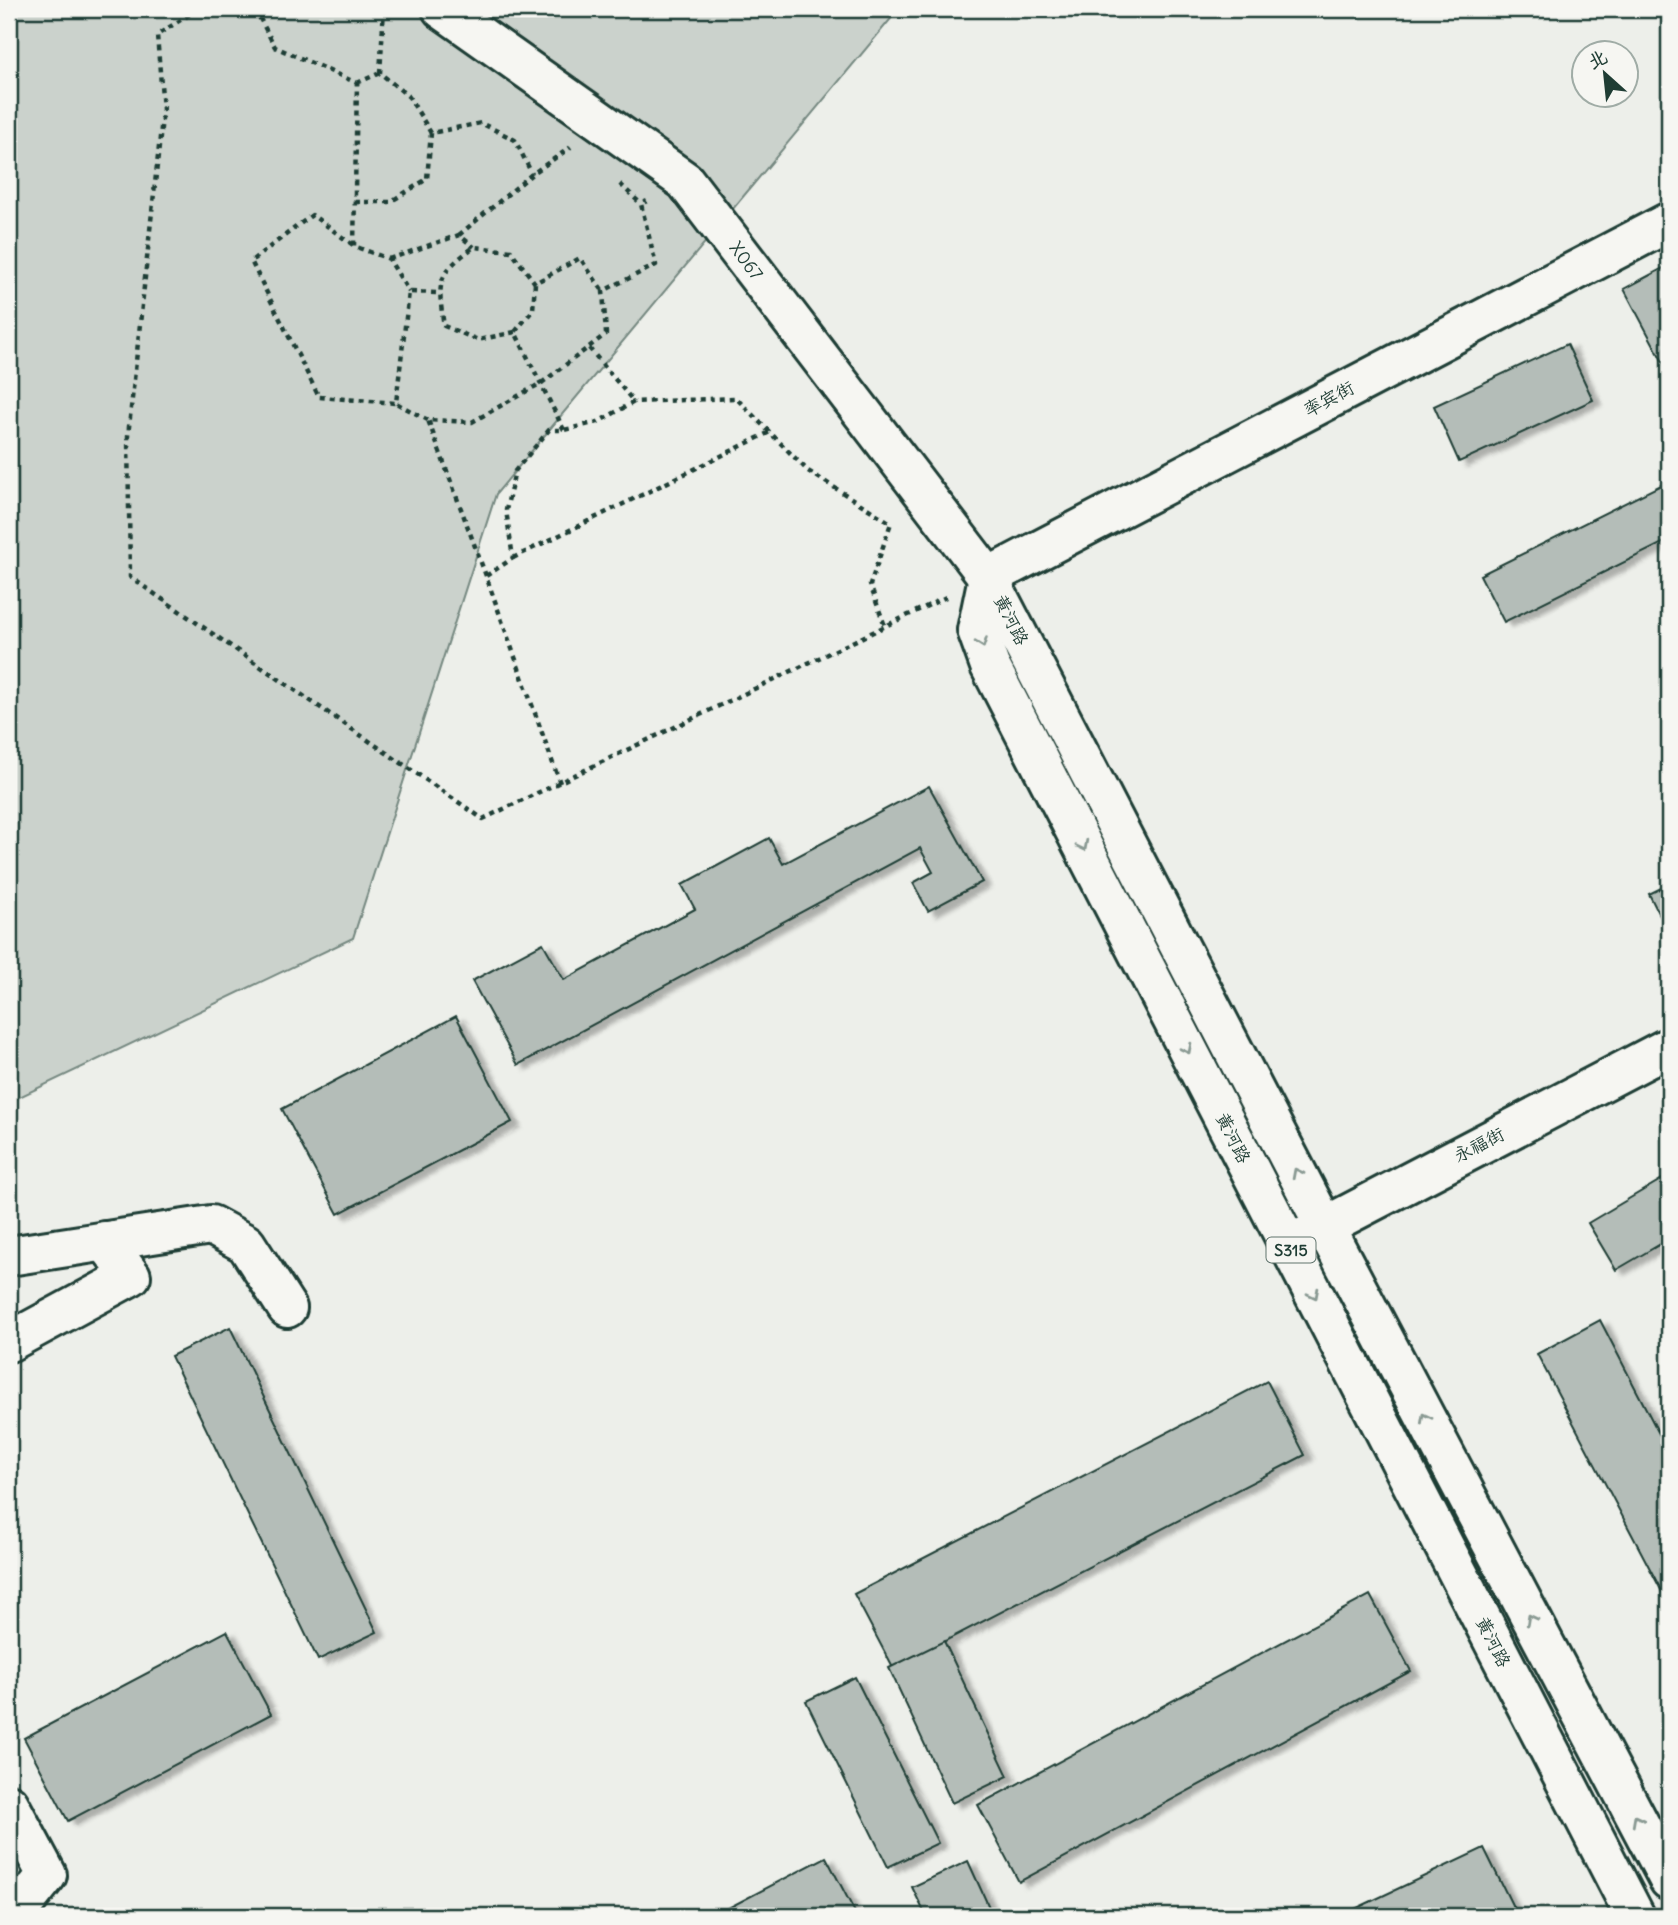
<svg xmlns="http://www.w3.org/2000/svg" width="1678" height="1925" font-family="Delius,'LXGW WenKai TC',sans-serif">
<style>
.green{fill:#cbd2cc;stroke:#758880;stroke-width:2}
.building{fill:#b4bdb8;stroke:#1f3d34;stroke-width:2;filter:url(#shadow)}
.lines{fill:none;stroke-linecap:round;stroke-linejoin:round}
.minor-casing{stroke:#1f3d34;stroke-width:44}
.major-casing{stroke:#1f3d34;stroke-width:44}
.path{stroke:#1f3d34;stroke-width:4.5;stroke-dasharray:5 5;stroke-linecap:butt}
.minor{stroke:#f6f6f2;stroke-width:38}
.major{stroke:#f6f6f2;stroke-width:38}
.oneway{stroke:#8a9a93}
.labels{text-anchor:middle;stroke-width:5;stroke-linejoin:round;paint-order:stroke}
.shield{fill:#f6f6f2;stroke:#60746d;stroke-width:2}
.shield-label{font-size:16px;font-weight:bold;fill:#1f3d34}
.street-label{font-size:18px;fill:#1f3d34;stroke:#f6f6f2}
</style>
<defs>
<filter id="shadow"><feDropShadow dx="8" dy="4.5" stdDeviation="2" flood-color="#0004"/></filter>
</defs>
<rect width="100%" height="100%" fill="#edefea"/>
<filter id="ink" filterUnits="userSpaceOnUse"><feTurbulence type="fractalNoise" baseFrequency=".0143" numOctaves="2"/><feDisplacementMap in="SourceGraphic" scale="14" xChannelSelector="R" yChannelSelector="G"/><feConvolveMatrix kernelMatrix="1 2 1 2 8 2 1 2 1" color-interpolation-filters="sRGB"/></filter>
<g filter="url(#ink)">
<!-- green -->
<path class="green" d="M 9,9 L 899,9 L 496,494 L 353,938 L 9,1102 Z"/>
<!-- building -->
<g class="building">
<path d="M 1669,265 L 1669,364 L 1665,366 L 1624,289 Z"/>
<path d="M 1567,344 L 1593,400 L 1459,462 L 1434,406 Z"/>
<path d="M 1669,481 L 1669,540 L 1504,622 L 1480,575 Z"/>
<path d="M 929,786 L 982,882 L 928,911 L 913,883 L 933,872 L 920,848 L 518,1065 L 472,981 L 543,943 L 564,980 L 695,909 L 682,885 L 769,838 L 783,864 Z"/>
<path d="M 1669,884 L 1669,934 L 1649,894 Z"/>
<path d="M 456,1016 L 512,1122 L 338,1214 L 282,1109 Z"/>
<path d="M 1669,1175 L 1669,1239 L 1616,1270 L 1588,1223 Z"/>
<path d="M 1600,1320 L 1669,1453 L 1669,1605 L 1537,1354 Z"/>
<path d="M 230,1327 L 377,1632 L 318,1660 L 171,1356 Z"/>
<path d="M 1267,1381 L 1305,1455 L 893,1668 L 854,1594 Z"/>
<path d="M 1370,1595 L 1411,1671 L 1019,1882 L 978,1805 Z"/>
<path d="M 227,1631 L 271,1714 L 68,1821 L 24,1738 Z"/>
<path d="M 944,1641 L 1008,1776 L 952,1803 L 889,1668 Z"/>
<path d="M 855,1677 L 938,1843 L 888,1867 L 806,1701 Z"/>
<path d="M 1484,1848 L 1515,1911 L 1503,1916 L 1340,1916 Z"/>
<path d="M 826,1857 L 857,1916 L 713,1916 Z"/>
<path d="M 968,1861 L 993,1916 L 926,1916 L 912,1887 Z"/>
</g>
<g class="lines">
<!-- minor casing -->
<g class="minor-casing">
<g id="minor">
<path d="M 988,577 L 1669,222"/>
<path d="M 1289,1245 L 1669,1047"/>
<path d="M 9,1256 L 211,1225 L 246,1244 L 287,1308"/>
<path d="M 9,1342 L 131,1276 L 105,1241"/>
<path d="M 9,1804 L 47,1875 L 14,1916"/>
</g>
</g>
<!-- major casing -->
<g class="major-casing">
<g id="major">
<path d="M 442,9 L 685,181 L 988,577 L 1324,1225 L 1669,1880"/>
<path d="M 988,577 L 977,630 L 990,666 L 1635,1916"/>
</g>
</g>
<!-- path -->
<g class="path">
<path d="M 198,9 L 157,35 L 163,109 L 128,436 L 130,577 L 483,819 L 946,597"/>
<path d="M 255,9 L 275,47 L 357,83 L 354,246 L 389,259 L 409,292"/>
<path d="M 380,73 L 384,9"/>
<path d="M 357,83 L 380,73 L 409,97 L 431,133"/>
<path d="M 620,184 L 641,204"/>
<path d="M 355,202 L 390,202 L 427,179 L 431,133 L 481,123 L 515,140 L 532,174"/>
<path d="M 459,235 L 532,174 L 571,147"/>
<path d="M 353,245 L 312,215 L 251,261 L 319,397 L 396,403"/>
<path d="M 389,259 L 459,235 L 474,247"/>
<path d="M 515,332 L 478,340 L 444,326 C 437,281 437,274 474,247 L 511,251 L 535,283"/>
<path d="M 589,348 L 634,402"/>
<path d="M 428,420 L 396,403 L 409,292 L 439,293"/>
<path d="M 564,430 L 515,332 L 533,310 L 535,283 L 580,258 L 603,291"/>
<path d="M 513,558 L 770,432"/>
<path d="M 486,576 L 428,420 L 472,422 L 543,382 L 606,334 L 603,291 L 656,265 L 641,204 L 647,201"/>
<path d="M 560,783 L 486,576 L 513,558 L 506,510 L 515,471 L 549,430 L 564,430 L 598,422 L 634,402 L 736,398 L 808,471 L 891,523 L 870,585 L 885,626"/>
</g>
<!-- minor -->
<use href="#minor" class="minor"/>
<!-- major -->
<use href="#major" class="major"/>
</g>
<!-- one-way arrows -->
<defs><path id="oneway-chevron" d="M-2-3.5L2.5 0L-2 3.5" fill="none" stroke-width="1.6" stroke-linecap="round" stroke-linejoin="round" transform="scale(1.75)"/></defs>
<g class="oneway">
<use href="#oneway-chevron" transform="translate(982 643) rotate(70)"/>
<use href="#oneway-chevron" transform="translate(1083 846) rotate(63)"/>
<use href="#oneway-chevron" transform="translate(1187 1049) rotate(63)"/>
<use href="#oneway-chevron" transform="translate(1297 1173) rotate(-117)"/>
<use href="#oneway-chevron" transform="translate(1314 1294) rotate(63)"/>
<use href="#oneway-chevron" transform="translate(1425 1418) rotate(-118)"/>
<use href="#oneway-chevron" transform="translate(1531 1619) rotate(-118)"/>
<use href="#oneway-chevron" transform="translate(1637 1820) rotate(-118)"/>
</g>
</g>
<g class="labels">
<!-- shield labels -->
<rect class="shield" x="1266.5" y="1237.5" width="49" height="25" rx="5"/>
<g class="shield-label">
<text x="1291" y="1256">S315</text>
</g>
<!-- street labels -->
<g class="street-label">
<text transform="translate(746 261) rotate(53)" y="6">X067</text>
<text transform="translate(1329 399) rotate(-28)" y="6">率宾街</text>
<text transform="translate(1011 620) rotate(63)" y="6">黄河路</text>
<text transform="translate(1233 1138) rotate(63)" y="6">黄河路</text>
<text transform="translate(1479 1145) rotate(-27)" y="6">永福街</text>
<text transform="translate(1493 1642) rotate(63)" y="6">黄河路</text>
</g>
</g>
<!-- margin -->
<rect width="1678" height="1925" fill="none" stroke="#f6f6f2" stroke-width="35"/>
<rect x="18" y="18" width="1643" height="1890" fill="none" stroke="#1f3d34" stroke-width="2.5" filter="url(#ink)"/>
<!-- north arrow -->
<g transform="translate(1605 74) rotate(333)"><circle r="33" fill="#f6f6f2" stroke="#a0aca6" stroke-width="2"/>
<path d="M0-5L12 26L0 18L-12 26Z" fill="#1f3d34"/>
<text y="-10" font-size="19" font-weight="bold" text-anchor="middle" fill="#1f3d34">北</text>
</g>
</svg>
